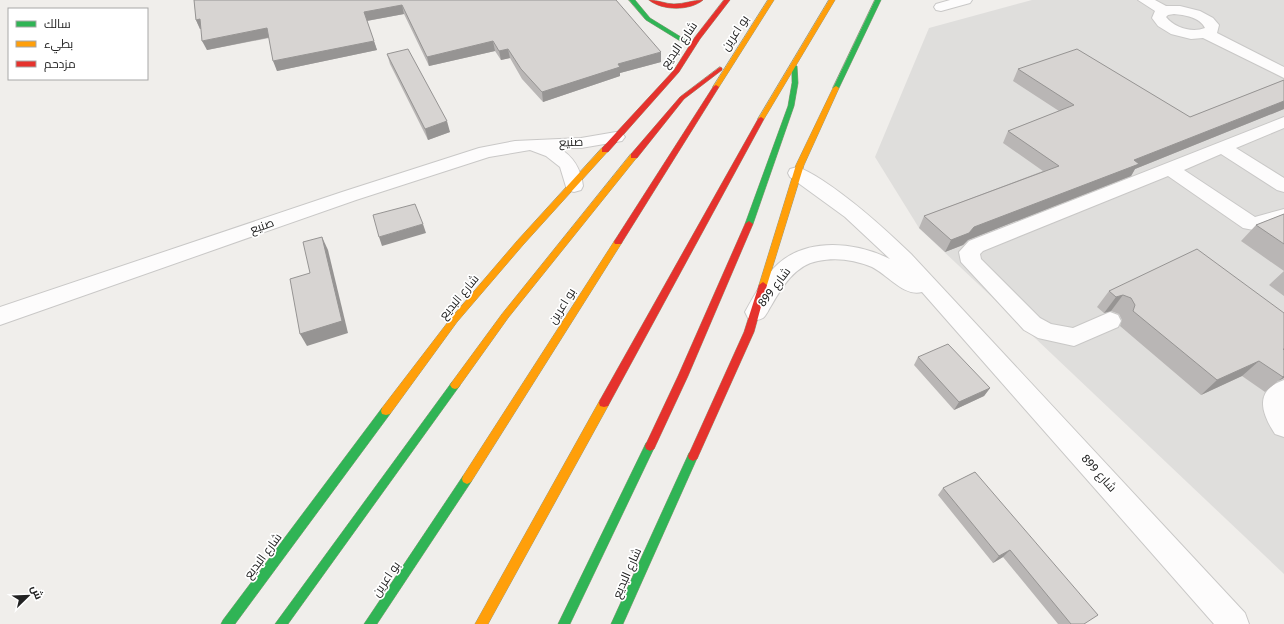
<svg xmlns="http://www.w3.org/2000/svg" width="1284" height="624" font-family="'Fira Sans',Cairo,sans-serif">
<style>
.residential{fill:#dfdedc}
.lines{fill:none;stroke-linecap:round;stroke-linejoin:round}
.street-casing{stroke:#c9c8c7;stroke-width:2}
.fast-casing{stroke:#999a82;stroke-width:1}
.slow-casing{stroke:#999a82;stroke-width:1}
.jam-casing{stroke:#999a82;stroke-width:1}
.street{fill:#fdfcfc;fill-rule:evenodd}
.fast{fill:#30b455;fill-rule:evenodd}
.slow{fill:#ff9f0a;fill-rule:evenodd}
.jam{fill:#e5322d;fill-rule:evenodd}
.wall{fill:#b9b6b5}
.shaded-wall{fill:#969493}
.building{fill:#d7d4d2;stroke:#969493}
.labels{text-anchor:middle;stroke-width:3.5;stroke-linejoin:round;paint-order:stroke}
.street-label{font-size:12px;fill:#222;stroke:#fff}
</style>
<rect width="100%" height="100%" fill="#f0eeeb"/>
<!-- residential -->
<path class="residential" d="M 1032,0 L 1284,0 L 1284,574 L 919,228 L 875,157 L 929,28 Z"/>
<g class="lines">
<!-- street casing -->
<g class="street-casing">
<g id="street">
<path d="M 950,0 L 972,0 L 970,3 L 941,11 L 936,10 L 934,7 L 936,4 Z"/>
<path d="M 1138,0 L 1155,0 L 1166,6 L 1180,6 L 1200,11 L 1213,18 L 1219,25 L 1217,33 L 1284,67 L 1284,78 L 1203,38 L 1191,39 L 1171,34 L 1158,26 L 1152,18 L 1155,11 ZM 1174,14 C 1184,15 1200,17 1205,28 C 1192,33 1175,28 1166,17 L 1168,15 Z"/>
<path d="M 1284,117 L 1284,128 L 1236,148 L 1284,178 L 1284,192 L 1277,190 L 1221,154 L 1184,170 L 1255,217 L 1284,209 L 1284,223 L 1259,231 L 1243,228 L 1168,176 L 983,251 L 980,254 L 981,259 L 1040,318 L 1051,324 L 1073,328 L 1110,312 L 1118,315 L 1121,321 L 1118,327 L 1074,346 L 1038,338 L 1024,330 L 961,262 L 959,252 L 969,241 Z"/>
<path d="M 616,132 L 622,133 L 625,137 L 622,141 L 581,148 L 559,148 C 574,157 581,169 583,186 L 581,190 L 574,192 L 567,190 L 560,167 L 546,156 L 530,150 L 489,157 L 356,200 L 0,325 L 0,307 L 342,192 L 479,148 L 515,141 L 581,138 Z"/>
<path d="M 797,167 C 806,170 814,175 822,180 C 854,201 883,227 911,254 L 1245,613 L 1249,624 L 1214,624 L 922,292 C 904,297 888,275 872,267 C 855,260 836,257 818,261 C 795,265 782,287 771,306 C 769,309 766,316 763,318 C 758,321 753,320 748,318 L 745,312 C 754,296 764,277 778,264 C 808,237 856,242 890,259 L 845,217 L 790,177 L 788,173 L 790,169 Z"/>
<path d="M 1284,380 L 1284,437 L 1275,434 C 1261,413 1254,390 1284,380 Z"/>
</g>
</g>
<!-- fast casing -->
<g class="fast-casing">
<g id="fast">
<path d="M 629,0 L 635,0 L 650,18 L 694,45 L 694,47 L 690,47 L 646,20 Z"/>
<path d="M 875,0 L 881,0 L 839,88 L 838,89 L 834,89 L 833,88 Z"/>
<path d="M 792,65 L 797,66 L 798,83 L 794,106 L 753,224 L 749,227 L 745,224 L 788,106 L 792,83 Z"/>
<path d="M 455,381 L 458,382 L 460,385 L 458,388 L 288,624 L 275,624 L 452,382 Z"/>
<path d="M 386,407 L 390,408 L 391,411 L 390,414 L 235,624 L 221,624 L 223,620 L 382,408 Z"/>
<path d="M 650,441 L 654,443 L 655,446 L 570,624 L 558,624 L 646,443 Z"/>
<path d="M 693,451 L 697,453 L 698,456 L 623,624 L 611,624 L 689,453 Z"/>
<path d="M 467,474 L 471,476 L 472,479 L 471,482 L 377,624 L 364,624 L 463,476 Z"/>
</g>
</g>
<!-- slow casing -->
<g class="slow-casing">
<g id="slow">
<path d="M 768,0 L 774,0 L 719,87 L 716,89 L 714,88 L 713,87 Z"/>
<path d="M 829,0 L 835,0 L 764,119 L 763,120 L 759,120 L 758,119 Z"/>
<path d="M 836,86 L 839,88 L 804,165 L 767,285 L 763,288 L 760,287 L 759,285 L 796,165 L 833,88 Z"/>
<path d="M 602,148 L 605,148 L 609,150 L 523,245 L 457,322 L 390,414 L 386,415 L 382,414 L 381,411 L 382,408 L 451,318 L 517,241 Z"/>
<path d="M 631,154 L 634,154 L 638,156 L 508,318 L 458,388 L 455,389 L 452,388 L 450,385 L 452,382 L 502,314 Z"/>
<path d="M 618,239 L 621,240 L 622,242 L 621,244 L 471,482 L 467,484 L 463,482 L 462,479 L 463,476 L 615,240 Z"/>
<path d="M 604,399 L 608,400 L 609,403 L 608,406 L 488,624 L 475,624 L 600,400 Z"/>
</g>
</g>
<!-- jam casing -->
<g class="jam-casing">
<g id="jam">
<path d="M 649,0 C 658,0 666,4 674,4 C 684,4 693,0 703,0 C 690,11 662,11 649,0 Z"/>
<path d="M 724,0 L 730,0 L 700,39 L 679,72 L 608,152 L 602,152 L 602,148 L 674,70 L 695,37 Z"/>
<path d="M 720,67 L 722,68 L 722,70 L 684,99 L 637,158 L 631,158 L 631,154 L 680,97 Z"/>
<path d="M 716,85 L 719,87 L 621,244 L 615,244 L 614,242 L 615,240 L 713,87 Z"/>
<path d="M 761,117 L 764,119 L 608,406 L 604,407 L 600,406 L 599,403 L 600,400 L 758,119 Z"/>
<path d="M 749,221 L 753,224 L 688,376 L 654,449 L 650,451 L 646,449 L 645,446 L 678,376 L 745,224 Z"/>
<path d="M 763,282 L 767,285 L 754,332 L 697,459 L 693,461 L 689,459 L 688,456 L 744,332 L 759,285 Z"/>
</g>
</g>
<!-- street -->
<use href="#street" class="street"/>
<!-- fast -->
<use href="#fast" class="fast"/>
<!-- slow -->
<use href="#slow" class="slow"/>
<!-- jam -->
<use href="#jam" class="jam"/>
</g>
<!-- wall -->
<g class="wall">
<path d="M 194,0 L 616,0 L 661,62 L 620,73 L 620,76 L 543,102 L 522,79 L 510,58 L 501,60 L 495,51 L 429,66 L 404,14 L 367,21 L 377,50 L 277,71 L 269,38 L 207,50 L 201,29 L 200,29 L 196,20 Z"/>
<path d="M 387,54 L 450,132 L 428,140 L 390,64 Z"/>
<path d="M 1018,69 L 1190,117 L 1284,80 L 1284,109 L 1135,169 L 1131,176 L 968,240 L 963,245 L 945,252 L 919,228 L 924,216 L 1043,171 L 1003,143 L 1008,131 L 1059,111 L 1013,81 Z"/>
<path d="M 1284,214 L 1284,296 L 1269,285 L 1284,271 L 1241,241 L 1256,225 Z"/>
<path d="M 1109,291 L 1284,313 L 1284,378 L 1278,381 L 1265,392 L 1242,376 L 1201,395 L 1120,326 L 1122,320 L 1119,314 L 1111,311 L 1104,313 L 1097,307 Z"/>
<path d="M 918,357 L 990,388 L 984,396 L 954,410 L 914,365 Z"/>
<path d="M 975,472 L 1085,624 L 1058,624 L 1003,557 L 993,563 L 938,495 L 943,488 Z"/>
</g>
<!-- shaded-wall -->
<g class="shaded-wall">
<path d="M 402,5 L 404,14 L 366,21 L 364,12 Z"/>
<path d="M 200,19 L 205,28 L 200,29 L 196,20 Z"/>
<path d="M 267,28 L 271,37 L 207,50 L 202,41 Z"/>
<path d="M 374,41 L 377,50 L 277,71 L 273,61 Z"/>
<path d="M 493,41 L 495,51 L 429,66 L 427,57 Z"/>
<path d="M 508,49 L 510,58 L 501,60 L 499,51 Z"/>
<path d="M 661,52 L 661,62 L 620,73 L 620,76 L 543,102 L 542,92 L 618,64 Z"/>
<path d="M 1284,101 L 1284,109 L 1135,169 L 1131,176 L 968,240 L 963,245 L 945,252 L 951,240 L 974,227 L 1134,160 Z"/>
<path d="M 447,121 L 450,132 L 428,140 L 425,129 Z"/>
<path d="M 423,224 L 426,233 L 382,246 L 379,237 Z"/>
<path d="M 322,237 L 328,250 L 348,333 L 307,346 L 300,334 Z"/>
<path d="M 1123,295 L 1111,311 L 1104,313 L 1116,297 Z"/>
<path d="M 1259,361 L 1242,376 L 1201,395 L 1217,380 Z"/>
<path d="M 1284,374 L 1284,378 L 1278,381 L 1283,377 Z"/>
<path d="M 990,388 L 984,396 L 954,410 L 959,402 Z"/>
<path d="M 1010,550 L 1003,557 L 993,563 L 999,556 Z"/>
</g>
<!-- building -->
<g class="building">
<path d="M 194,0 L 616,0 L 661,52 L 618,64 L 620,67 L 542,92 L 521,69 L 508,49 L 499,51 L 493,41 L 427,57 L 402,5 L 364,12 L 374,41 L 273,61 L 267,28 L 202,41 L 200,19 L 196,20 Z"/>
<path d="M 408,49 L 447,121 L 425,129 L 387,54 Z"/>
<path d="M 1077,49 L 1190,117 L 1284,80 L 1284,101 L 1134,160 L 1139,164 L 974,227 L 969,233 L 951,240 L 924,216 L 1059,166 L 1008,131 L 1074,105 L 1018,69 Z"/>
<path d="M 415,204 L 423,224 L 379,237 L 373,215 Z"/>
<path d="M 1284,214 L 1284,244 L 1256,225 Z"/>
<path d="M 322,237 L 342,321 L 300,334 L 290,279 L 310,273 L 303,242 Z"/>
<path d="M 1197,249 L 1284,313 L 1284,349 L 1283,349 L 1284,350 L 1284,376 L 1283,377 L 1259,361 L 1217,380 L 1133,311 L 1135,305 L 1131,298 L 1123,295 L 1116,297 L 1109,291 Z"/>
<path d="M 948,344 L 990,388 L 959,402 L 918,357 Z"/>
<path d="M 975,472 L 1098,615 L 1084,624 L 1071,624 L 1010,550 L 999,556 L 943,488 Z"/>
</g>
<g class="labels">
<!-- street labels -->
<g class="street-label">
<text transform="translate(735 33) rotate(-57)" y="4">بو اعرين</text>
<text transform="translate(679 45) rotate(-55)" y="4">شارع البديع</text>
<text transform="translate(571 142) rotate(-2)" y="4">صنيع</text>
<text transform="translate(262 226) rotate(-19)" y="4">صنيع</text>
<text transform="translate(774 287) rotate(-53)" y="4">شارع 899</text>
<text transform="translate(459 297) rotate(-50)" y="4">شارع البديع</text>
<text transform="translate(562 306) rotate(-58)" y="4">بو اعرين</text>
<text transform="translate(1099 473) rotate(48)" y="4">شارع 899</text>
<text transform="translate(263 556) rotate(-53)" y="4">شارع البديع</text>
<text transform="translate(627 573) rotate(-66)" y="4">شارع البديع</text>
<text transform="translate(386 579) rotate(-56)" y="4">بو اعرين</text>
</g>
</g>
<!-- legend -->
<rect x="8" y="8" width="140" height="72" fill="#ffffff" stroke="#a7a7a7"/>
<rect x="16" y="21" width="20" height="6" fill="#30b455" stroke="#a7a7a7"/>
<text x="44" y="28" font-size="12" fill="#222222">سالك</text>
<rect x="16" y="41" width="20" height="6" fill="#ff9f0a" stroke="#a7a7a7"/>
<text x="44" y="48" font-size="12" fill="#222222">بطيء</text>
<rect x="16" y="61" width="20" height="6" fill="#e5322d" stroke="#a7a7a7"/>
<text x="44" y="68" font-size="12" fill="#222222">مزدحم</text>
<!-- north arrow -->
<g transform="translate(28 596) rotate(67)" stroke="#ffffff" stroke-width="3" paint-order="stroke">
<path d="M0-3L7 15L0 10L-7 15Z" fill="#222222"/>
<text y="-6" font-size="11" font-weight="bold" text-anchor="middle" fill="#222222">ش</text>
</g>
</svg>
